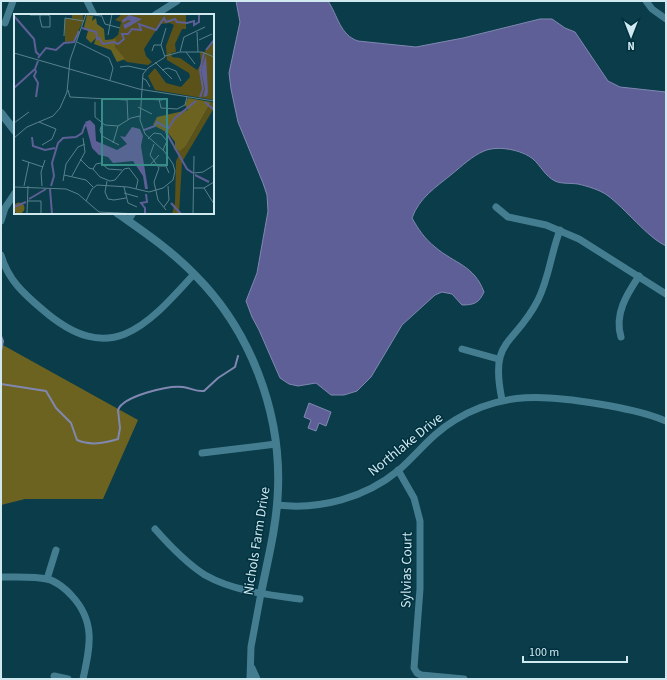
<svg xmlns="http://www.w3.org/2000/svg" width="667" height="680" font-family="'Source Sans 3',sans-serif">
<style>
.forest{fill:#6c6320}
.water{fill:#5d5f96;stroke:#8088b1}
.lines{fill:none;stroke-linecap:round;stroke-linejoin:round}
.stream{stroke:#8088b1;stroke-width:2}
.minor{stroke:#457d90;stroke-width:7}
.tertiary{stroke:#457d90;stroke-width:8}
.labels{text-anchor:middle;stroke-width:3;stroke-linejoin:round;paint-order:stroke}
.street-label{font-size:14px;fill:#d0e8f0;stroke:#00313f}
.inset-river{fill:none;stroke:#5d5f96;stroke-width:2}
.inset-road{fill:none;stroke:#59818c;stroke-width:1}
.view{fill:#368d88;fill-opacity:0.15;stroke:#368d88;stroke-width:2}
.inset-edge{fill:none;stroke:#d0e8f0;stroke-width:2}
</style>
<rect width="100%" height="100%" fill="#0a3c4a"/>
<!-- forest -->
<path class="forest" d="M 1,344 L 138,420 L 103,499 L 25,499 L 1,505 Z"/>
<!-- water -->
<g class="water">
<path d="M 236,1 L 328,1 C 338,16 340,35 358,41 L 416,47 L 463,38 L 540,19 L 552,19 L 565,28 L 575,32 L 608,81 L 620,87 L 666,92 L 666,246 C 647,237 626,209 607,195 C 600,190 587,186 578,184 C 571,183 561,184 555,181 C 545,176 541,166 533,159 C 522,150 498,145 484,151 C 472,156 462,166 452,174 C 436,187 419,198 412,218 C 418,229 425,239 435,247 C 455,264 474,265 484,292 C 479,303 474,305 462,305 L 452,294 L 442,292 L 435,295 L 402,325 L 371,377 L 357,391 L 344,395 L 331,395 L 316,383 L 298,386 L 289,384 L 280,378 L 259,330 L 252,317 L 246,301 L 257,273 L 268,211 L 267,195 L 263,183 L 238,122 L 231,89 L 229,73 L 240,22 Z"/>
<path d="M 309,403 L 331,412 L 326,426 L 319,423 L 316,431 L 308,428 L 311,420 L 304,417 Z"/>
</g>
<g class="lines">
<!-- stream -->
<g class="stream">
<path d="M 1,336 L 3,341 L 1,351"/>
<path d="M 1,384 L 46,391 L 56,408 L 71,423 L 77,440 C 91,446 104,443 118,439 L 120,428 L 118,410 C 123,396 169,385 183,387 C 191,388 196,392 204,391 L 218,378 L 235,367 L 238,356"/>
</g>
<!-- minor -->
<g class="minor">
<path d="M 87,1 L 94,15"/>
<path d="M 646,1 L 652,9 L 666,19"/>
<path d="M 155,15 L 177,1"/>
<path d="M 5,23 L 13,1"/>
<path d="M 496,207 L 508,217 L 546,225 L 579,239 L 666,294"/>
<path d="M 1,221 L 5,208 L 15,193"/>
<path d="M 128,221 L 133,213"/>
<path d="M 1,255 C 8,280 24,294 43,310 C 110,368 146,327 194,274"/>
<path d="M 621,337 C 614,314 627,294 639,276"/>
<path d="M 462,349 L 498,359"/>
<path d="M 502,400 C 489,337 514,347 538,300 C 549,278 551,253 560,230"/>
<path d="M 202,453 L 276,444"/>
<path d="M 398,470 L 414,498 L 420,521 L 420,589 L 414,668 L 417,673 L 421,675 L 464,679"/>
<path d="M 277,505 C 320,510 365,498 399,470 C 418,453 433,433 455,420 C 502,391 547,395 599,404 C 622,408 644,412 666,421"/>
<path d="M 155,529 C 170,546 186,563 205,575 C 233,591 269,595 300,599"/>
<path d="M 1,577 C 14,577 35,576 47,579 C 56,581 66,589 72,596 C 96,622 90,647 83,679"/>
<path d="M 47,579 L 56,550"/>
<path d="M 252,668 L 257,679"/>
<path d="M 54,676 L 68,679"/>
<path d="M 250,679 L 251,647 L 261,593"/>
</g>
<!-- tertiary -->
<g class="tertiary">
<path d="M 1,113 L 15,131"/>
<path d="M 117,213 C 144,232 172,251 195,275 C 250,330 281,411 278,489 C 277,524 268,559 261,593"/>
</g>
</g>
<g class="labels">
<!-- street labels -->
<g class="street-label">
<text transform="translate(405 444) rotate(-39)" y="5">Northlake Drive</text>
<text transform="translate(256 541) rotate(-81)" y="5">Nichols Farm Drive</text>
<text transform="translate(406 570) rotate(-89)" y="5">Sylvias Court</text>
</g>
</g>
<!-- overview -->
<g transform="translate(14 14)">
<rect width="200" height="200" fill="#0a3c4a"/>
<path d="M 58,0 L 69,0 L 69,7 L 60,27 L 51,28 L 51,4 L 58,4 ZM 108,0 L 172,0 L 172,15 L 168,15 L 161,30 L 162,38 L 157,39 L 158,43 L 166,44 L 183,56 L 187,50 L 186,38 L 190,38 L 200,27 L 200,86 L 141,76 L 134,62 L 141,54 L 152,69 L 167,73 L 176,63 L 175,59 L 153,46 L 152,32 L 160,11 L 156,9 L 146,10 L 130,35 L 132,42 L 138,48 L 134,51 L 113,48 L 98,37 L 101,31 L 96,27 L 104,21 L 107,8 L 101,6 ZM 197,88 L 200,89 L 200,94 L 168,148 L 165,200 L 158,200 L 161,189 L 162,147 L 165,141 L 159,134 L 168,135 L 172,132 Z" fill="#5a5219"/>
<path d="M 73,1 L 79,2 L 78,7 L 82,4 L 83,10 L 90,15 L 91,26 L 102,25 L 101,33 L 111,45 L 103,48 L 97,36 L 80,30 L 82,24 L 77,29 L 72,24 L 74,17 L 70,13 ZM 174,84 L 197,88 L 172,132 L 166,137 L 161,134 L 161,128 L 154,119 L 139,111 L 143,103 L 174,96 L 171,91 ZM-0.5 194a5.5 5.5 0 1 1 11 0a5.5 5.5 0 1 1-11 0Z" fill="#6c6320"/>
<path d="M 115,1 L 128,5 L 111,15 L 109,11 L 117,7 L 114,6 L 109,9 L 108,6 ZM 192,41 L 194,78 L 193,82 L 189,83 L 191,75 L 187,56 ZM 76,106 L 81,111 L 82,127 L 103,136 L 113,130 L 106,122 L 111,123 L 118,113 L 126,115 L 129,122 L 127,132 L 134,175 L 131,175 L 129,162 L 119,147 L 99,149 L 94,143 L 85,141 L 78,134 L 71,108 Z" fill="#5d5f96"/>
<path class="inset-river" d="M 0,2 L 20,25 L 22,38 L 25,41M 68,14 L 82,18 L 83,25 L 85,24 L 89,30 L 100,28 L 104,30 L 110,25 L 108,20 L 114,20 L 118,15 L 127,16 L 125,10 L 142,16 L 150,4 L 152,8 L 161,5 L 163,8 L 173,9 L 180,7 L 180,11 L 185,8 L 185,0M 192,36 L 200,26M 24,44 L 32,34 L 42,36 L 50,29 L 60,28 L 65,17M 21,55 L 22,58 L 20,62 L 24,69 L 22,83M 0,74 L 21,55 L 24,47M 186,83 L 189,75 L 186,56 L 190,39M 191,88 L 200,96M 130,116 L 141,112 L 143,108 L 153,114M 18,123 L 19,132 L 31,136 L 41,134M 179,159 L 173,155 L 152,118 L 161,104 L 182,87M 181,161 L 195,168M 37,172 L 40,162 L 38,149 L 44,129 L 49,124 L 62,123 L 68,119 L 71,111 L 74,112M 36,175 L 38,200M 15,185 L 32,175M 157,189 L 167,200M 0,193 L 12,188M 131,200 L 131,194 L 127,189 L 133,188 L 132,180"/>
<path class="inset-road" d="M 72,0 L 87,2M 87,0 L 91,10 L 106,14M 16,1 L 34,1 L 36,2 L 36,13 L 28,13 L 26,5 L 26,0M 183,18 L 184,38M 94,21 L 98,0M 50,22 L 51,4 L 70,7M 185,26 L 198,20M 63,28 L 95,44 L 99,54 L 96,66M 138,37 L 140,31 L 147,31M 166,38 L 170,23 L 191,13M 172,38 L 181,50M 0,39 L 125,75 L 200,87M 151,42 L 166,38 L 188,38 L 200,43M 151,43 L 147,31 L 152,14M 141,48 L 158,65M 106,53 L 114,52 L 132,56M 148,56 L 154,54 L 162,57 L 167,67M 128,64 L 132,66 L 136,73M 54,76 L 56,83 L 113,86 L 114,106M 128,85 L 148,86M 145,85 L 147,94 L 163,95 L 171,91 L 173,83M 81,88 L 81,103 L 91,111 L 104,112 L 117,104 L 126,102M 124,93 L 138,100M 25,108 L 42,115 L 38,125 L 28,131M 0,109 L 15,98M 88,110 L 86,116 L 88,122 L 105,131M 0,124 L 13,113 L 39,102 L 46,94 L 53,78 L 56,46 L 72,0M 134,125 L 140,119 L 147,120 L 153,127 L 149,136M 99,129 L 104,112M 140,130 L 136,141 L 145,154 L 140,168 L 144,186 L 152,196M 66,145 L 75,154 L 79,155M 8,146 L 29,153M 136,151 L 145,141M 145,152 L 152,152 L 155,159M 108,156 L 94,155 L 87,149 L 82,150 L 79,155 L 86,163 L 96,167 L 101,166 L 110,155 L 115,154 L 124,166 L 122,175M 180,159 L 189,158 L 200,151M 50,161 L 72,166 L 79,173M 58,162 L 71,138 L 69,124M 49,167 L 52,150 L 64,133 L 71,130M 93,167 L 91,178 L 94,185 L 100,186 L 112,184M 10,172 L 15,148M 28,172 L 27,158 L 31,146M 0,173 L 52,175 L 64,180 L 85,198 L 124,200M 110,173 L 114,189 L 123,193M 180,174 L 190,174 L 200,168M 190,174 L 200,190M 110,179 L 124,183M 13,187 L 27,187 L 27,200M 72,187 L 78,175 L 83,171 L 114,173 L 135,178 L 149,174 L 159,166 L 161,157 L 159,150 L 150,137 L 131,120 L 126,106 L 129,60 L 134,54 L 151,43M 150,193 L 155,186 L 154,172M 13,200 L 14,172M 179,200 L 180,142"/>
<path class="view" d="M 88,85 L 153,85 L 153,151 L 88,151 Z"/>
<rect width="200" height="200" class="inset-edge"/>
</g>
<!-- border -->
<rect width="667" height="680" fill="none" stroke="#d0e8f0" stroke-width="4"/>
<!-- north arrow -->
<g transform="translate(631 36) rotate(180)" stroke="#00313f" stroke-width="3" paint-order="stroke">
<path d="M0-3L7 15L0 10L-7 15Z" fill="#d0e8f0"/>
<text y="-6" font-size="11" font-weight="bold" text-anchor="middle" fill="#d0e8f0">N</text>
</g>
<!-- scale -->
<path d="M523 656v6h104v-6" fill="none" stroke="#d0e8f0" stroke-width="2"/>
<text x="529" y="656" font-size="12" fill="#d0e8f0" stroke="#00313f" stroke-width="3" paint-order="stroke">100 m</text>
</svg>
